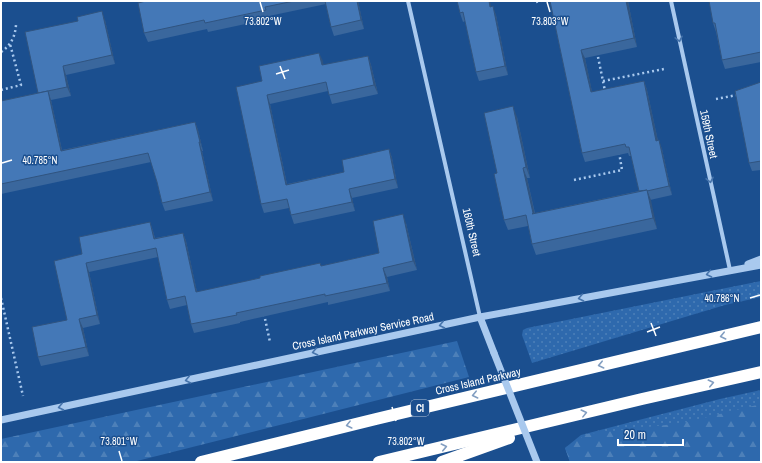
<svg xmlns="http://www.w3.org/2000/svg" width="762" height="463" font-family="'Archivo Narrow',sans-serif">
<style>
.grass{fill:url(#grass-dots)}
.forest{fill:url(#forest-firs)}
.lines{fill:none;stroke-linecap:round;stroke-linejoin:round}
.path{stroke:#a9c9ee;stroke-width:2.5;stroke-dasharray:2 3;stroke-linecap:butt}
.minor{stroke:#a9c9ee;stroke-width:4}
.tertiary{stroke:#a9c9ee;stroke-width:7}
.motorway{stroke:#fff;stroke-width:12}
.tertiary-bridge{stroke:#a9c9ee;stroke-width:7}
.wall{fill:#3a679d}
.shaded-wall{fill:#305480}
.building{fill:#4478b7;stroke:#305480}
.oneway{stroke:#4674ac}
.oneway2{stroke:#829ec1}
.ticks{fill:none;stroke:#fff;stroke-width:1.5}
.labels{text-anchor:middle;stroke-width:3;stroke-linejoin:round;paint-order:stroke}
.shield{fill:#1b4f8f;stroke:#bbcadd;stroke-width:1}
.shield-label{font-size:10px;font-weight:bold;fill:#fff}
.street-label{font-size:11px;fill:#fff;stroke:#1b4f8f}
.ticks-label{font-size:10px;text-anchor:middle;fill:#fff;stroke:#1b4f8f;stroke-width:3;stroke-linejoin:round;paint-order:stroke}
</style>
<defs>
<pattern id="grass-dots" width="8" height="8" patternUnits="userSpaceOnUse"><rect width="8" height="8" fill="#2e69ad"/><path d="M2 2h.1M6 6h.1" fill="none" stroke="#4d80b9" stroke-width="1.8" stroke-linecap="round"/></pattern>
<pattern id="forest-firs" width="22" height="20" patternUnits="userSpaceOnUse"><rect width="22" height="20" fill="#2e69ad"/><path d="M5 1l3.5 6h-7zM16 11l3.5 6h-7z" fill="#4d80b9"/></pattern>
</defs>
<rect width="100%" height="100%" fill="#1b4f8f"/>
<!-- grass -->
<g class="grass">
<path d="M 761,281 L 761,297 L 725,305 L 532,363 L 522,335 L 523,330 L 527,328 Z"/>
<path d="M 761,390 L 761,462 L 570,462 L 565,448 L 581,435 L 720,399 Z"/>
</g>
<!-- forest -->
<g class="forest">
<path d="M 457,341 L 469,377 L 133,462 L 1,462 L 1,439 Z"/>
<path d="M 761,404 L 761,462 L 570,462 L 565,448 L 587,434 L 683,423 Z"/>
</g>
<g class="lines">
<!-- path -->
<g class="path">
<path d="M 536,2 L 541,1"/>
<path d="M 1,52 C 11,45 15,37 16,25"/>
<path d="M 597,52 L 605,91"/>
<path d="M 603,81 L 664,69"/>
<path d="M 1,90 L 21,85 L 10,44"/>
<path d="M 716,99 L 737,95"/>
<path d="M 574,180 L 622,170 L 619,152"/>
<path d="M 1,298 L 23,396"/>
<path d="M 264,314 L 270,342"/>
</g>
<!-- minor -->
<g class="minor">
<path d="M 408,1 L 480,317"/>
<path d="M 671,1 L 730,270"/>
</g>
<!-- tertiary -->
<g class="tertiary">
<path d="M 748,264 L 761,259"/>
<path d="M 480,317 L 494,353"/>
<path d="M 1,420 L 480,317 L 761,265"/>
</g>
<!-- motorway -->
<g class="motorway">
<path d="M 201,462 L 376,419 L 761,327"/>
<path d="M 379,462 L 642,399 L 761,372"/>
<path d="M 442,462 L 509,438"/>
</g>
<!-- tertiary-bridge -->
<path class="tertiary-bridge" d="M 494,353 L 537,462"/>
</g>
<!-- wall -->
<g class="wall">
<path d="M 146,1 L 358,1 L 364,29 L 334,36 L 331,27 L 326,4 L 269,16 L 269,19 L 208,32 L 207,29 L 148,42 L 144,33 Z"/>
<path d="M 550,1 L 628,1 L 637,47 L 585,58 L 592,92 L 644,81 L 647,90 L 658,141 L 662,149 L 672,195 L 650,200 L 657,229 L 536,255 L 532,244 L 528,226 L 508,230 L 504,220 L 497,173 L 517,117 L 530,178 L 527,178 L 535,213 L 639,191 L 631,156 L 629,156 L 628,153 L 585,162 L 582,153 Z"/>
<path d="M 761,1 L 761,62 L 725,69 L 722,60 L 716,32 L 713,23 Z"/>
<path d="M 491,6 L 496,15 L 508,75 L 479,81 L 476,72 L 465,21 L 463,22 L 460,13 Z"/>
<path d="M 105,20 L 115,64 L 66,75 L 71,96 L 51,100 L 62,150 L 195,122 L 198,130 L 203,151 L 202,151 L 213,201 L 165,211 L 162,203 L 157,182 L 151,162 L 1,194 L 1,101 L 38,93 Z"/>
<path d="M 319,53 L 323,65 L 368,56 L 371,65 L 378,94 L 332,104 L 328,91 L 270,104 L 287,184 L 344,172 L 389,149 L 392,158 L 398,188 L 352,198 L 355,211 L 294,224 L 291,215 L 289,208 L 264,213 L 261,204 L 262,81 Z"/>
<path d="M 761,83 L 761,170 L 752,171 L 749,163 Z"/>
<path d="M 150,222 L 153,231 L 155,238 L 183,233 L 186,241 L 197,292 L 260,278 L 320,263 L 321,266 L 379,253 L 406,223 L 417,270 L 387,277 L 390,291 L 328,305 L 328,302 L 240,322 L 240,323 L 194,333 L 191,324 L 187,305 L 170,309 L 167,300 L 158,257 L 89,272 L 100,324 L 83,328 L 89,356 L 41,366 L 38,357 L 67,320 L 82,254 Z"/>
</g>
<!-- shaded-wall -->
<g class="shaded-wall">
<path d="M 357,1 L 358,1 L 364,29 L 361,20 Z"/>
<path d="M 489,1 L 490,1 L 493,16 L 490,7 Z"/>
<path d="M 626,1 L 628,1 L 637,47 L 634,38 Z"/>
<path d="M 493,6 L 496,15 L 508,75 L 505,66 Z"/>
<path d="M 102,11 L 105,20 L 115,64 L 112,55 Z"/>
<path d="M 581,50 L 585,58 L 594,101 L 591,92 Z"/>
<path d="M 319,53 L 323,61 L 325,74 L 322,65 Z"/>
<path d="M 368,56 L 371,65 L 378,94 L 374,85 Z"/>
<path d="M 63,66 L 66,75 L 71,96 L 67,87 Z"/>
<path d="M 644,81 L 647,90 L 660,150 L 656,141 Z"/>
<path d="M 48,91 L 51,100 L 64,160 L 61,151 Z"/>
<path d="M 267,95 L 270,104 L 289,194 L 286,185 Z"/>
<path d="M 513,106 L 517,117 L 530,178 L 526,167 Z"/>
<path d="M 195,122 L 198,130 L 203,151 L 200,142 Z"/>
<path d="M 659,140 L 662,149 L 672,195 L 669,186 Z"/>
<path d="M 199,142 L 202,151 L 213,201 L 210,192 Z"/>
<path d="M 389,149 L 392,158 L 398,188 L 395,179 Z"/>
<path d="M 523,168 L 527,178 L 537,224 L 533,213 Z"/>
<path d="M 349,189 L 352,198 L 355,211 L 352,202 Z"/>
<path d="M 647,190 L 651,200 L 657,229 L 653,218 Z"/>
<path d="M 403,214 L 406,223 L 417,270 L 413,261 Z"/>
<path d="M 150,222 L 153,231 L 157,248 L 154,239 Z"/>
<path d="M 183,233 L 186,241 L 199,301 L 196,292 Z"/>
<path d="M 86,263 L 89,272 L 100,324 L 97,315 Z"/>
<path d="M 383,268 L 387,277 L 390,291 L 387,283 Z"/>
<path d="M 79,319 L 83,328 L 89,356 L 86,347 Z"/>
</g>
<!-- building -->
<g class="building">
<path d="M 146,1 L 294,1 L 265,7 L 266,10 L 205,23 L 204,20 L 144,33 L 138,3 Z"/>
<path d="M 325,1 L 357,1 L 361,20 L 331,27 Z"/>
<path d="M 457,1 L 489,1 L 490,7 L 493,6 L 505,66 L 476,72 L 463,12 L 460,13 Z"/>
<path d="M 550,1 L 626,1 L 634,38 L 581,50 L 591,92 L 644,81 L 656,141 L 659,140 L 669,186 L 647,191 L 647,190 L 639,191 L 629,147 L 626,147 L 625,144 L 582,153 Z"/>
<path d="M 709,1 L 761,1 L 761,52 L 722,60 L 715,23 L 713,23 Z"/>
<path d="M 102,11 L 112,55 L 63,66 L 67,87 L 38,93 L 25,32 L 78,21 L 77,17 Z"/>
<path d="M 319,53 L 322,65 L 368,56 L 374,85 L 329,95 L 326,82 L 267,95 L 286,185 L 344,172 L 342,160 L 389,149 L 395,179 L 349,189 L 352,202 L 291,215 L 287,199 L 261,204 L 236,87 L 262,81 L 259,66 Z"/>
<path d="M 761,82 L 761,161 L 749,163 L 735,91 Z"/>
<path d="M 48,91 L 61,151 L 195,122 L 200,142 L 199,142 L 210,192 L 162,203 L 157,182 L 148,153 L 1,184 L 1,101 Z"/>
<path d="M 513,106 L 526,167 L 523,168 L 533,213 L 532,214 L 647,190 L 653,218 L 532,244 L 526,215 L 504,220 L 494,174 L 497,173 L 484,113 Z"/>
<path d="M 403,214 L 413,261 L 383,268 L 387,283 L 325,296 L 325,294 L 236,313 L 237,315 L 191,324 L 185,296 L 167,300 L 156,248 L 86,263 L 97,315 L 79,319 L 86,347 L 38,357 L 32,327 L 67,320 L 54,261 L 82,254 L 79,237 L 150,222 L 154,239 L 183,233 L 196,292 L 260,278 L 260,276 L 320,263 L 321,266 L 379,253 L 373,221 Z"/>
</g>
<!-- one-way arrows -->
<defs><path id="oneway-chevron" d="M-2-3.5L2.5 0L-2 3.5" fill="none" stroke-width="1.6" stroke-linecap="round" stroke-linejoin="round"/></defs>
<g class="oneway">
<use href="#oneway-chevron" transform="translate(679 39) rotate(78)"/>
<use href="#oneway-chevron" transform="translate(710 180) rotate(78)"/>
<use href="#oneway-chevron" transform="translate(709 274) rotate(169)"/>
<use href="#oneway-chevron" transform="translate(581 298) rotate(169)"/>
<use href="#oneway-chevron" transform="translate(442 325) rotate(168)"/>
<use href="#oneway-chevron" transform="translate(315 352) rotate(168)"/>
<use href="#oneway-chevron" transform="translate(188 380) rotate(168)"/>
<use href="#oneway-chevron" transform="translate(61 407) rotate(168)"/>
</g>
<g class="oneway2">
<use href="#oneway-chevron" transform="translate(723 336) rotate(167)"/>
<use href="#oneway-chevron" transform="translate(601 365) rotate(167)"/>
<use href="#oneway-chevron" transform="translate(711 383) rotate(-13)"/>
<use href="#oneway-chevron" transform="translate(475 395) rotate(167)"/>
<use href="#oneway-chevron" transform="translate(584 413) rotate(-14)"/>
<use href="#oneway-chevron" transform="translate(349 425) rotate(166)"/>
<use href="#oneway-chevron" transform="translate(444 447) rotate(-13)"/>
</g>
<!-- ticks -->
<path class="ticks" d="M 260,2 L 263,12M 547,2 L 550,12M 280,66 L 285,79M 276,74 L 289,70M 2,163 L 12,160M 750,298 L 760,295M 651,323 L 656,336M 647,332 L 660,327M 392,407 L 396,421M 387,416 L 400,412M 119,451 L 122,461M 406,451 L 409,461"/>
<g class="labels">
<!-- shield labels -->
<rect class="shield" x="411" y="400" width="18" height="16" rx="3"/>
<g class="shield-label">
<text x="420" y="412">CI</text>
</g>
<!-- street labels -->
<g class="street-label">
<text transform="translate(709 134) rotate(78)" y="4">159th Street</text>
<text transform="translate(472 232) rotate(77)" y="4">160th Street</text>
<text transform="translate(363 331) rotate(-12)" y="4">Cross Island Parkway Service Road</text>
<text transform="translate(478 381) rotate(-13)" y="4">Cross Island Parkway</text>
</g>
</g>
<g class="ticks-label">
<text x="263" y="25">73.802°W</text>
<text x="550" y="25">73.803°W</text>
<text x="40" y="164">40.785°N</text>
<text x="722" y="302">40.786°N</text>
<text x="119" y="445">73.801°W</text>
<text x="406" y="445">73.802°W</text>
</g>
<!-- border -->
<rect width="762" height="463" fill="none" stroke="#ffffff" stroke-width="4"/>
<!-- scale -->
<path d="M618 439v6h65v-6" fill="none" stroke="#ffffff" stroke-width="2"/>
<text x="624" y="439" font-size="12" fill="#ffffff" stroke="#1b4f8f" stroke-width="3" paint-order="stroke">20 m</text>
</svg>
